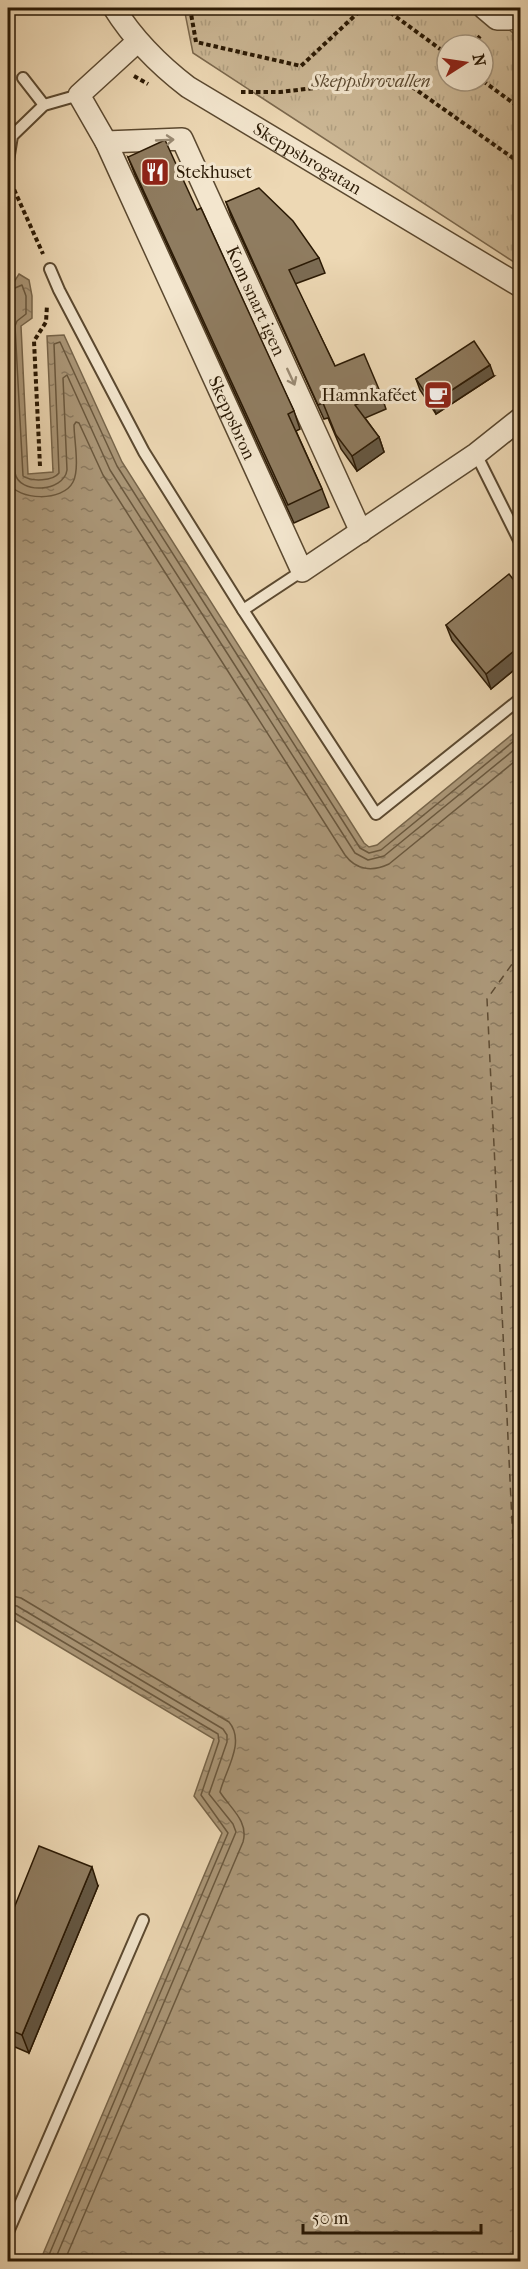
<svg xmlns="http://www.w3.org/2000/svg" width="528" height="2269" font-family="'IM FELL French Canon',serif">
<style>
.grass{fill:url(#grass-tufts);stroke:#7b684d;stroke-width:1.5;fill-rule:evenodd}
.water{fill:url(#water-ripples);stroke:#77654a;stroke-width:1.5}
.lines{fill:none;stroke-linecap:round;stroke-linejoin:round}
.shore{stroke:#6a583e;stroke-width:1.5}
.ferry{stroke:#5e4b32;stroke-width:1.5;stroke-dasharray:8 6;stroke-linecap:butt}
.lane-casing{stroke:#5b4930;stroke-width:14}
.street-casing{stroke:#5b4930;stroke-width:24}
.path{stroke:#2a1904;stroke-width:4;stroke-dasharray:4.5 3;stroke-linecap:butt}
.lane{stroke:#f3e6ce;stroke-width:10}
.street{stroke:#f3e6ce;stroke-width:21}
.wall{fill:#7b6b53;stroke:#2a1904;stroke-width:1.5}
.shaded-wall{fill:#645743;stroke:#2a1904;stroke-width:1.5}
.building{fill:#8f7c60;stroke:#2a1904;stroke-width:1.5}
.oneway{stroke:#998a73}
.labels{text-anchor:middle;stroke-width:6;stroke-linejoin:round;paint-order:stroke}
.park-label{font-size:18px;font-style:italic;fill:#5b4930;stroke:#f3e6ce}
.street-label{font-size:18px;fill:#2a1904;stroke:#f3e6ce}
.poi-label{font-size:18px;fill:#2a1904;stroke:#f3e6ce;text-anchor:start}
</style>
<defs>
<pattern id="grass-tufts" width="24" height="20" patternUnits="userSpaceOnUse" patternTransform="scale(1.5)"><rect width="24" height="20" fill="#ccb896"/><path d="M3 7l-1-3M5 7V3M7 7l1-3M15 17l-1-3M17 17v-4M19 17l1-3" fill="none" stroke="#af9e80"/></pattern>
<pattern id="water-ripples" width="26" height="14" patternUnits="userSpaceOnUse" patternTransform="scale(1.5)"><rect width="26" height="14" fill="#ab9778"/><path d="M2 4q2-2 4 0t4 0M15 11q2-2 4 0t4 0" fill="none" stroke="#8b7a60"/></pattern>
</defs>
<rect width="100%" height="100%" fill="#edd8b4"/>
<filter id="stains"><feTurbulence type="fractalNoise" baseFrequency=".00333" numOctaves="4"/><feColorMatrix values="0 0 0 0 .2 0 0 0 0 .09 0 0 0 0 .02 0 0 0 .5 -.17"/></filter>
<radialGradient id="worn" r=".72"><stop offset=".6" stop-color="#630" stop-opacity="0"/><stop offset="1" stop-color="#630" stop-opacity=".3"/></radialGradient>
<!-- grass -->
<path class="grass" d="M 184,8 L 484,8 L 520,39 L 520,266 L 193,53 ZM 447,45 L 483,45 L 483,81 L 447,81 Z"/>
<!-- water -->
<path class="water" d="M 19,274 L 29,280 L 32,296 L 32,318 L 21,326 L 28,474 L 53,472 L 47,336 L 64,335 L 122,462 L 364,843 L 369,847 L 377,845 L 520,728 L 520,2261 L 40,2261 L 222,1833 L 194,1796 L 214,1739 L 8,1616 L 8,286 L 14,282 Z"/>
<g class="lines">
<!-- shore -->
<g class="shore">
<path d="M 8,291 L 22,285 L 26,296 L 26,314 L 17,321 L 15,326 L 23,476 C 32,482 53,481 59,473 L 54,344 L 60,342 L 117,466 L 360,848 L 369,853 L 381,850 L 520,736"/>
<path d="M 8,326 L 15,473 C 19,495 64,492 67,470 L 63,378 L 67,375 L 110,470 L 355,853 L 368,860 L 384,856 L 520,745"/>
<path d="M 8,482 C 18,501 63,502 73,482 C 80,469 74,439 74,425 L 76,422 L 79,423 L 103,475 L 345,855 C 356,870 372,872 389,864 L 520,757"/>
<path d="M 8,1595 L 21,1598 L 229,1722 C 246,1742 225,1771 220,1792 C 230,1808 249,1821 243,1842 L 64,2262"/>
<path d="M 8,1604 L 17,1606 L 223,1729 L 227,1735 L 227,1742 L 209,1794 L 233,1824 L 236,1832 L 54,2262"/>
<path d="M 8,1611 L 13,1612 L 218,1734 L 219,1741 L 201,1795 L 228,1833 L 46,2262"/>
</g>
<!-- ferry -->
<path class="ferry" d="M 520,953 L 487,999 L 518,1647 L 520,1655"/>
<!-- lane casing -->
<g class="lane-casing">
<g id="lane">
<path d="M 23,78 L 44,105"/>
<path d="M 8,161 L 12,136 L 44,105 L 79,95"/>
<path d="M 50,269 L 59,290 L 144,452 L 243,610 L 376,814 L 520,699"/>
<path d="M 476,454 L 520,542"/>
<path d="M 243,610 L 302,571"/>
<path d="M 8,2232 L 143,1920"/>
</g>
</g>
<!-- street casing -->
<g class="street-casing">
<g id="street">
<path id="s1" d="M 114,8 C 134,40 158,64 188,87 L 520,286"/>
<path d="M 484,8 L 497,19 L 509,19 L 520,9"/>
<path id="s2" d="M 137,42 L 79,95 L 106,142 L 302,571 L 476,454 L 520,419"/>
<path id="s3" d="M 106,142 L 182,139 L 361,532"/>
</g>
</g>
<!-- path -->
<g class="path">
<path d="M 190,8 L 196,42 L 301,66 L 363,8"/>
<path d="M 384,8 L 447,54"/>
<path d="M 472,45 L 482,34"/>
<path d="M 134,76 L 148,84"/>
<path d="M 483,81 L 520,108"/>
<path d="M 241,92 L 280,92 L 374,81 L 408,84 L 520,163"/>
<path d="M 8,176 L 43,254"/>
<path d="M 40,466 L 34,341 L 46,322 L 47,305"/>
</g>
<!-- lane -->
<use href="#lane" class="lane"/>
<!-- street -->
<use href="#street" class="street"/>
</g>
<!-- wall -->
<g class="wall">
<path d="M 128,157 L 197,210 L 294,411 L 300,429 L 296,431 L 322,489 L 329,507 L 294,523 L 135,175 Z"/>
<path d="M 226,202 L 319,258 L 325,273 L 295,284 L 335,366 L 381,394 L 386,409 L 365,418 L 379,437 L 384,452 L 357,471 L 341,449 L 328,418 L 324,419 L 231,216 Z"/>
<path d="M 494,376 L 436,414 L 420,390 L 416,379 Z"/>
<path d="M 520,588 L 520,665 L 491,689 L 452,640 L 446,625 Z"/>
<path d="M 98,1886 L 29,2053 L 8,2044 L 8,1923 Z"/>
</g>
<!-- shaded-wall -->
<g class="shaded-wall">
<path d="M 490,365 L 494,376 L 436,414 L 432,403 Z"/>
<path d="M 379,437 L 384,452 L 357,471 L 352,456 Z"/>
<path d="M 520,646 L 520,665 L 491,689 L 486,674 Z"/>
<path d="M 92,1867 L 98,1886 L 29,2053 L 22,2035 Z"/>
</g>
<!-- building -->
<g class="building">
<path d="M 165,140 L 197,210 L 201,208 L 294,411 L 288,414 L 322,489 L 288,505 L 128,157 Z"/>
<path d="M 259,188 L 293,221 L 319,258 L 289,270 L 335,366 L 364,354 L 381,394 L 355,405 L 379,437 L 352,456 L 336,435 L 323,403 L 318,405 L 226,202 Z"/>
<path d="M 474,341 L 490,365 L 432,403 L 416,379 Z"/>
<path d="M 509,574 L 520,588 L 520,646 L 486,674 L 446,625 Z"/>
<path d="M 39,1846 L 92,1867 L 22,2035 L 8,2029 L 8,1923 Z"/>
</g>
<!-- one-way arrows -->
<defs><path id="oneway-shaft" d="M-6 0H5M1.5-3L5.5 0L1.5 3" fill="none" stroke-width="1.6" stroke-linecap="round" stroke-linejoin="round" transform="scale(1.5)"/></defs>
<g class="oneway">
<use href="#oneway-shaft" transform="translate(165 140) rotate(-3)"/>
<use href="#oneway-shaft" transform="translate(291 377) rotate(65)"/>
</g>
<!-- icons -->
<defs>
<g id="restaurant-square" transform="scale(1.5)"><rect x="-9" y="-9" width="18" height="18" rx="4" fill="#8f2418" stroke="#f3e6ce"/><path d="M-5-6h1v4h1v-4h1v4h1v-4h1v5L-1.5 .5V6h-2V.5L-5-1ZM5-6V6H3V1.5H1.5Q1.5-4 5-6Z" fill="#fff"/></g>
<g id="cafe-square" transform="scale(1.5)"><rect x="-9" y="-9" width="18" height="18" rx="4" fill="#8f2418" stroke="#f3e6ce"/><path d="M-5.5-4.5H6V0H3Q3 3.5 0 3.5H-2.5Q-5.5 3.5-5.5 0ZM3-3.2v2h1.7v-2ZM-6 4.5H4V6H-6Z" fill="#fff"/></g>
</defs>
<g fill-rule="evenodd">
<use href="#restaurant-square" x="155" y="172"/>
<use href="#cafe-square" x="438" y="395"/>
</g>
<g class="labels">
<!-- park labels -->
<g class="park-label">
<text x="371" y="87">Skeppsbrovallen</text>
</g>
<!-- street labels -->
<g class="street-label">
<text dy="6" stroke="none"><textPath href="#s1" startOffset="248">Skeppsbrogatan</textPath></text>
<text dy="6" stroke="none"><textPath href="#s3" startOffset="254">Kom snart igen</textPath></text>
<text dy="6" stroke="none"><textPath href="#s2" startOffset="436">Skeppsbron</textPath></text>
</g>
<!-- poi labels -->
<g class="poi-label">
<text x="176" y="178">Stekhuset</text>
<text x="417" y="401" text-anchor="end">Hamnkaféet</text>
</g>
</g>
<!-- margin -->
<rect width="528" height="2269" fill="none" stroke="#edd8b4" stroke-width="30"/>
<rect x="9" y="9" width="510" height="2251" fill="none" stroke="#2a1904" stroke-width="3"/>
<rect x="15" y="15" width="498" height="2239" fill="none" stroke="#2a1904" stroke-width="1.5"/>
<!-- north arrow -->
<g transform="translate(465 63) rotate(78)"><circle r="28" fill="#f3e6ce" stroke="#a3947d" stroke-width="1.5"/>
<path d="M0-4.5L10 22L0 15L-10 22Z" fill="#8f2418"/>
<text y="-9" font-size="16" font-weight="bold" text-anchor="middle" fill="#2a1904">N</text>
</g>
<!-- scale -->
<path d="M303 2224v9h178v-9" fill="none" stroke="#2a1904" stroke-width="3"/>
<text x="312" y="2224" font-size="18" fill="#2a1904" stroke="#f3e6ce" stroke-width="4.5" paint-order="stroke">50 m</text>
<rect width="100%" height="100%" filter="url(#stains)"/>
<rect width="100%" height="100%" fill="url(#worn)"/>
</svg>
